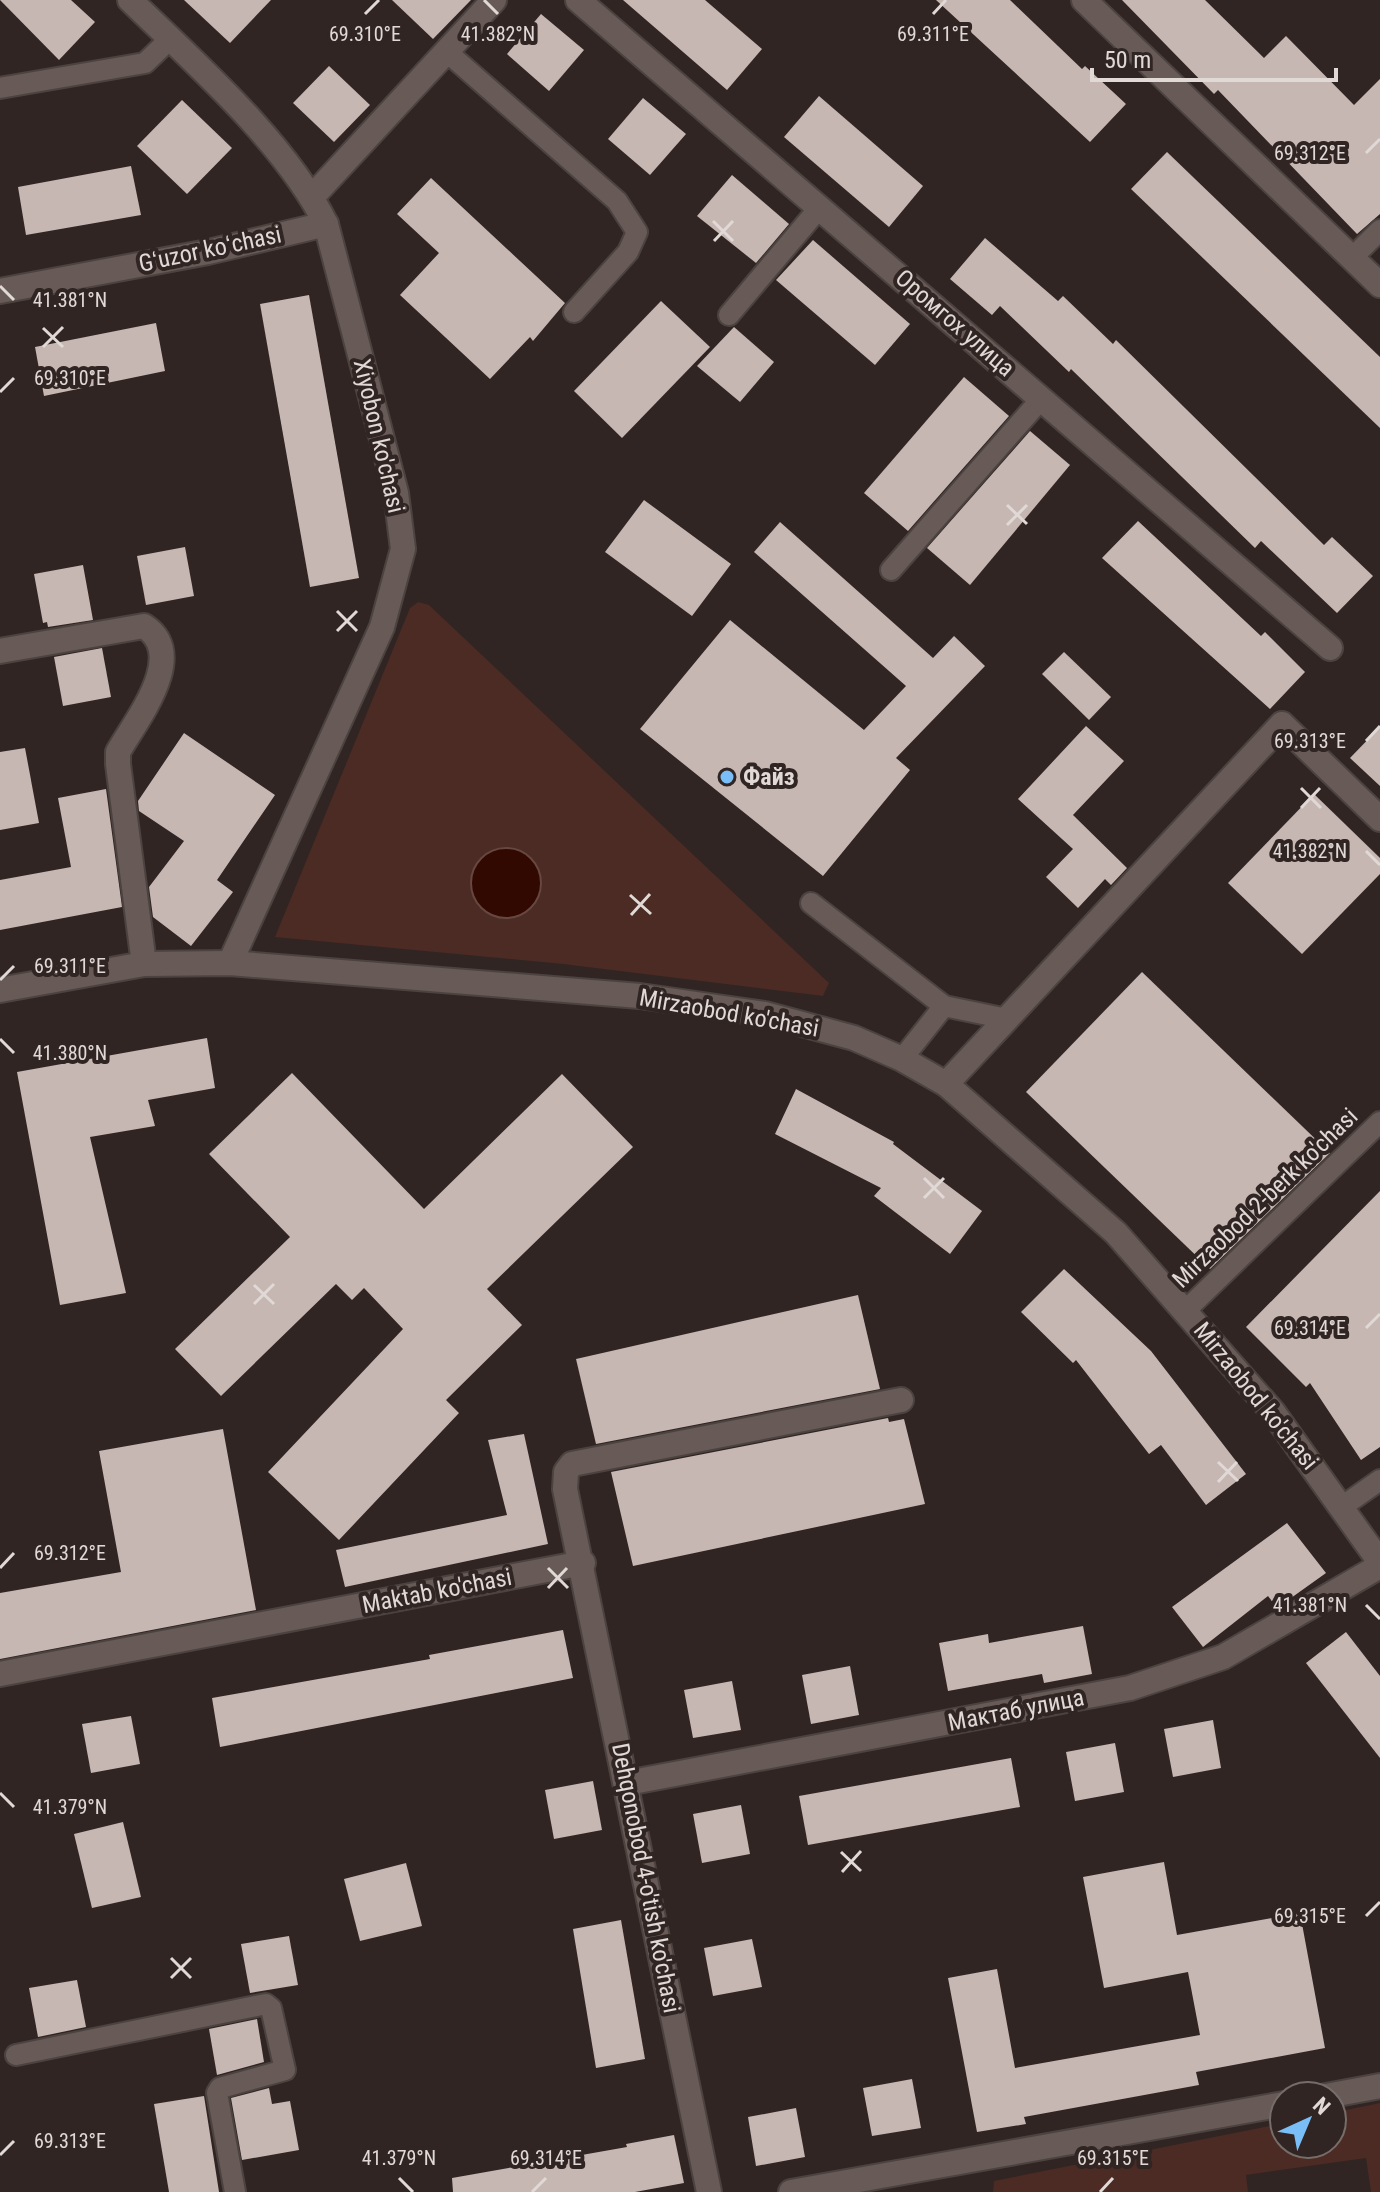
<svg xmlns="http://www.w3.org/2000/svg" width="1380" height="2192" font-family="'Roboto Condensed',sans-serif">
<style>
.green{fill:#4b2b23}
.water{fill:#320901;stroke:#664741;stroke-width:2}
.building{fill:#c6b7b3}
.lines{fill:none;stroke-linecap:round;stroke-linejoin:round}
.lane-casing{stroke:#4c4340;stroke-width:24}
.street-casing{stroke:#4c4340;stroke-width:28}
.lane{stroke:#685b57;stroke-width:20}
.street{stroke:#685b57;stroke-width:24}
.ticks{fill:none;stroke:#e0d9d6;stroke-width:3}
.poi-dot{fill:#7abef8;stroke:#302522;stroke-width:3}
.labels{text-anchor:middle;stroke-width:8;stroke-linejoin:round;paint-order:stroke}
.street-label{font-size:24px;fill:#e0d9d6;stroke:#302522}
.poi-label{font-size:24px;font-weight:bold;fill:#e0d9d6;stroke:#302522;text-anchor:start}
.ticks-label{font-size:20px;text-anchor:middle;fill:#e0d9d6;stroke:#302522;stroke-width:8;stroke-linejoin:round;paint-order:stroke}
</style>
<rect width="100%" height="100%" fill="#302522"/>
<!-- green -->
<g class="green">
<path d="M 418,602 L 429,605 L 829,983 L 823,996 L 563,964 L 275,937 L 410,608 Z"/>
<path d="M 1380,2103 L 1380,2192 L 1371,2192 L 1366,2158 L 1246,2175 L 1248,2192 L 993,2192 L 994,2181 L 1284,2123 L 1284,2144 L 1332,2144 L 1332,2113 Z"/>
</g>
<!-- water -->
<circle class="water" cx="506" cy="883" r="35"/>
<!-- building -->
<g class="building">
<path d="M 0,0 L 71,0 L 95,22 L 59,60 Z"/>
<path d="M 184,0 L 271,0 L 230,43 Z"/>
<path d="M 392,0 L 471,0 L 433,39 Z"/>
<path d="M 623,0 L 705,0 L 762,49 L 727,90 Z"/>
<path d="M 936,0 L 1010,0 L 1082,69 L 1085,66 L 1126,104 L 1090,142 Z"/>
<path d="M 1122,0 L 1205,0 L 1264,58 L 1286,36 L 1354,105 L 1380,79 L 1380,214 L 1357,234 L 1218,90 L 1214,94 Z"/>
<path d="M 541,14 L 584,50 L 549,91 L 507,54 Z"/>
<path d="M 329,66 L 370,105 L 334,142 L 293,103 Z"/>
<path d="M 819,96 L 923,186 L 889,227 L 784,137 Z"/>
<path d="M 643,98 L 686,134 L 650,175 L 608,139 Z"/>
<path d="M 182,100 L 232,148 L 187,194 L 137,146 Z"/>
<path d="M 1167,152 L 1380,357 L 1380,428 L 1131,189 Z"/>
<path d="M 131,166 L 141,215 L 26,235 L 18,187 Z"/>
<path d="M 732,175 L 789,224 L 756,263 L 697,216 Z"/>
<path d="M 431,178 L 565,303 L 533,341 L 530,337 L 490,379 L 400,295 L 439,253 L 397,214 Z"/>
<path d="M 985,238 L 1058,301 L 1063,296 L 1113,344 L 1116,340 L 1324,545 L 1332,537 L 1373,576 L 1337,613 L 1261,541 L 1255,548 L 1071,369 L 1069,372 L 1000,306 L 992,315 L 950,279 Z"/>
<path d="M 813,240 L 910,324 L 875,365 L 776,280 Z"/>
<path d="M 309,295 L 359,578 L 310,587 L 260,304 Z"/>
<path d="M 661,301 L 710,347 L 622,438 L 574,391 Z"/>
<path d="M 156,323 L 165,371 L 44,396 L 35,347 Z"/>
<path d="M 734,327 L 774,362 L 740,402 L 697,366 Z"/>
<path d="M 964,377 L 1009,416 L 908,531 L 864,493 Z"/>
<path d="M 1030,431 L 1070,465 L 970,585 L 927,548 Z"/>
<path d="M 644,500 L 731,564 L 692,616 L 605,552 Z"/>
<path d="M 1138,521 L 1261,636 L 1265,632 L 1305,672 L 1270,709 L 1102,558 Z"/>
<path d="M 780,522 L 933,658 L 954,636 L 985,666 L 896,758 L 910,770 L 823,876 L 640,729 L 730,620 L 864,730 L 906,686 L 754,552 Z"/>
<path d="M 185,547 L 194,596 L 146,605 L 137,556 Z"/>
<path d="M 83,565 L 93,620 L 48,627 L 47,622 L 43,623 L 34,574 Z"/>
<path d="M 102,648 L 111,697 L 63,706 L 54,657 Z"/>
<path d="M 1064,652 L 1111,697 L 1089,720 L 1042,674 Z"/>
<path d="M 1086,726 L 1124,761 L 1073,815 L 1127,868 L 1111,885 L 1105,879 L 1078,908 L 1046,877 L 1073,849 L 1018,799 Z"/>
<path d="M 1380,727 L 1380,786 L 1350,758 Z"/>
<path d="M 184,733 L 275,795 L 217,880 L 233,892 L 191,946 L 153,917 L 149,887 L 184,841 L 139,811 L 138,801 Z"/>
<path d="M 25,748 L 39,823 L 0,830 L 0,752 Z"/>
<path d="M 106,789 L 122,907 L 0,930 L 0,880 L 71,867 L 58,798 Z"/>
<path d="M 1314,794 L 1380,858 L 1380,874 L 1302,954 L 1228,883 Z"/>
<path d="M 1142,972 L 1330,1153 L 1210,1269 L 1026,1092 Z"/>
<path d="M 207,1038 L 215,1088 L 148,1100 L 155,1126 L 90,1137 L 126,1293 L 60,1305 L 17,1072 Z"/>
<path d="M 292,1073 L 424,1209 L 562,1074 L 633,1147 L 487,1289 L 522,1325 L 446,1400 L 459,1413 L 339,1540 L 268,1472 L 403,1329 L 364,1288 L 352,1300 L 336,1284 L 221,1396 L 175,1349 L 290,1237 L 209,1154 Z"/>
<path d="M 796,1089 L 894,1142 L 893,1144 L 982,1211 L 950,1254 L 874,1196 L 881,1188 L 775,1134 Z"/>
<path d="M 1380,1191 L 1380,1447 L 1361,1460 L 1310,1383 L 1306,1387 L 1246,1327 Z"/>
<path d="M 1064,1269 L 1151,1351 L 1246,1474 L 1206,1505 L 1161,1445 L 1149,1454 L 1076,1360 L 1073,1363 L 1021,1312 Z"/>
<path d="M 858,1295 L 880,1389 L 596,1444 L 576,1359 Z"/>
<path d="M 888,1418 L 889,1422 L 904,1419 L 925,1504 L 633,1566 L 611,1472 Z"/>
<path d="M 223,1429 L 256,1610 L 0,1659 L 0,1593 L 121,1572 L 99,1451 Z"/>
<path d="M 524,1434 L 548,1544 L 345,1587 L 336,1550 L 507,1515 L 488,1440 Z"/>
<path d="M 1287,1523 L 1326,1573 L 1277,1608 L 1268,1596 L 1203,1647 L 1172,1607 Z"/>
<path d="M 1083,1626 L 1092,1674 L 1044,1683 L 1042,1674 L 948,1691 L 939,1643 L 988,1634 L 989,1643 Z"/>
<path d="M 563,1630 L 573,1678 L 220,1747 L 212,1698 L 430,1659 L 429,1655 Z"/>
<path d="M 1346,1632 L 1380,1676 L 1380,1758 L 1306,1663 Z"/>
<path d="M 850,1666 L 859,1715 L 811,1724 L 802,1675 Z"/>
<path d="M 732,1681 L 741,1730 L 693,1738 L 684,1690 Z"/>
<path d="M 131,1716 L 140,1764 L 91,1773 L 82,1724 Z"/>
<path d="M 1213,1720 L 1221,1768 L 1173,1777 L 1164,1729 Z"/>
<path d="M 1115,1743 L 1124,1792 L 1075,1801 L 1066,1752 Z"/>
<path d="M 1011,1758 L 1020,1807 L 808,1845 L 799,1796 Z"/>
<path d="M 593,1781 L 602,1830 L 554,1839 L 545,1790 Z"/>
<path d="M 741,1805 L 750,1854 L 702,1863 L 693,1814 Z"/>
<path d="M 123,1822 L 141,1897 L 92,1908 L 74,1834 Z"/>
<path d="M 1164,1862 L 1177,1935 L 1300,1913 L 1325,2048 L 1196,2072 L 1199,2085 L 1024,2117 L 1026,2124 L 977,2132 L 948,1978 L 997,1969 L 1015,2068 L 1200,2035 L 1188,1972 L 1104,1988 L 1083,1877 Z"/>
<path d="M 406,1863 L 422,1926 L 360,1941 L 344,1879 Z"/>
<path d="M 621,1920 L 645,2059 L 596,2068 L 573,1929 Z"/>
<path d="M 289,1936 L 298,1985 L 250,1993 L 241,1944 Z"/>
<path d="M 752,1939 L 762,1987 L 713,1996 L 704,1948 Z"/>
<path d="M 77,1980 L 86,2027 L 38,2037 L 29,1988 Z"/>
<path d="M 257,2019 L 264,2062 L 217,2075 L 209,2029 Z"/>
<path d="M 912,2079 L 921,2128 L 872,2136 L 863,2088 Z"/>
<path d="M 269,2088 L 272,2104 L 290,2101 L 299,2150 L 242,2160 L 231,2098 Z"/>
<path d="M 204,2096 L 219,2192 L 169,2192 L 154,2104 Z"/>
<path d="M 796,2108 L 805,2157 L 756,2166 L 748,2117 Z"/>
<path d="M 674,2135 L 684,2183 L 635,2192 L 453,2192 L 452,2178 L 627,2147 L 626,2144 Z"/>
</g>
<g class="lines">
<!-- lane casing -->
<g class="lane-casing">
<g id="lane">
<path d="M 447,52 L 617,201 L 637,232 L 628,252 L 574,312"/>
<path d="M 0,88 L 145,63 L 170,39"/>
<path d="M 1352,258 L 1380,230"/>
<path d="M 729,315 L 820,207"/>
<path d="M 891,570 L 1042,398"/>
<path d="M 811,903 L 944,1006 L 902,1059"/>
<path d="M 944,1006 L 1007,1019"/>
<path d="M 1186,1310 L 1380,1122"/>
<path d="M 1343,1506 L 1380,1480"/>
<path d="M 16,2055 L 266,2004 L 271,2008 L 285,2070 L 220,2088 L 217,2093 L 235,2192"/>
</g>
</g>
<!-- street casing -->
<g class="street-casing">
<g id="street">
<path d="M 130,0 C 196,64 285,142 326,224 L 396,493 L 403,549 L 382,627 L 230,963"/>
<path d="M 578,0 L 1330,648"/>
<path d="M 1084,0 L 1380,285"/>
<path d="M 312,197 L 494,0"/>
<path d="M 0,291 L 208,252 L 326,224"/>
<path d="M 0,651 L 144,626 C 189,655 136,720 118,752 L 118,764 L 144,964"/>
<path d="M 0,990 L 144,964 L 230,963 L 640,996 L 765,1014 L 854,1038 L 902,1059 L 946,1084 L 1116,1233 L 1273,1412 L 1380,1562"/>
<path d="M 946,1084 L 1282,724 L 1380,819"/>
<path d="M 0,1674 L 583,1563"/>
<path d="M 627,1783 L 1130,1688 L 1223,1657 L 1380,1566"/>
<path d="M 1326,2096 L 1380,2086"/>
<path d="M 709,2192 L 565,1489 L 566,1472 L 572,1464 L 901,1400"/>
<path d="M 791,2192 L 1284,2104"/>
</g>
</g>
<!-- lane -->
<use href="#lane" class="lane"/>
<!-- street -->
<use href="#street" class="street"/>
</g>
<!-- ticks -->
<path class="ticks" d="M 484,0 L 498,14M 365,14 L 379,0M 933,14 L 946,0M 1366,153 L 1380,139M 713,221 L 733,241M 714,241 L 733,221M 0,286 L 14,300M 43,328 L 63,347M 43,347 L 63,327M 0,392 L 14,378M 1007,505 L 1027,524M 1007,525 L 1027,505M 337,611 L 357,631M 337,631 L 357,611M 1366,741 L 1380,726M 1301,788 L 1321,808M 1301,808 L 1320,788M 1366,851 L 1380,865M 630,895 L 651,914M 631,915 L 650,894M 0,980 L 14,966M 0,1039 L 14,1053M 924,1178 L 944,1198M 924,1198 L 944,1178M 254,1285 L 274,1304M 254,1304 L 274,1284M 1366,1328 L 1380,1314M 1218,1462 L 1238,1481M 1218,1482 L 1237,1462M 0,1568 L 14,1553M 548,1568 L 568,1588M 548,1588 L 567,1568M 1366,1605 L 1380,1619M 0,1793 L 14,1807M 841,1852 L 861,1871M 842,1872 L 861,1851M 1366,1916 L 1380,1902M 171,1958 L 191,1978M 171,1978 L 191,1958M 0,2155 L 14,2141M 399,2178 L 413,2192M 532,2192 L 546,2178M 1100,2192 L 1113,2178"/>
<!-- markers -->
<circle class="poi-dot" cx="727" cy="777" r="8"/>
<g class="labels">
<!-- street labels -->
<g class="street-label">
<text transform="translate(210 249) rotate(-12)" y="8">Gʻuzor koʻchasi</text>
<text transform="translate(955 323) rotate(41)" y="8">Оромгох улица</text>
<text transform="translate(379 436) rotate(77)" y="8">Xiyobon ko'chasi</text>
<text transform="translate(729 1013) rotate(10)" y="8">Mirzaobod ko'chasi</text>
<text transform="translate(1265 1198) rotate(-44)" y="8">Mirzaobod 2-berk ko'chasi</text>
<text transform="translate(1256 1396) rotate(51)" y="8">Mirzaobod ko'chasi</text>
<text transform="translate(437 1591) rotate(-11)" y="8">Maktab ko'chasi</text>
<text transform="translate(1016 1710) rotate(-11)" y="8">Мактаб улица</text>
<text transform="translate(646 1878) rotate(79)" y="8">Dehqonobod 4-o'tish ko'chasi</text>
</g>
<!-- poi labels -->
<g class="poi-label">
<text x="743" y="785">Файз</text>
</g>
</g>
<g class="ticks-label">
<text x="498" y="41">41.382°N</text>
<text x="365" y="41">69.310°E</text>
<text x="933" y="41">69.311°E</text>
<text x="1310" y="160">69.312°E</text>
<text x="70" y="307">41.381°N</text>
<text x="70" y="385">69.310°E</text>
<text x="1310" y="748">69.313°E</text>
<text x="1310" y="858">41.382°N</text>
<text x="70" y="973">69.311°E</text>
<text x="70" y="1060">41.380°N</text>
<text x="1310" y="1335">69.314°E</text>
<text x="70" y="1560">69.312°E</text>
<text x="1310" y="1612">41.381°N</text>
<text x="70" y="1814">41.379°N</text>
<text x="1310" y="1923">69.315°E</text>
<text x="70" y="2148">69.313°E</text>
<text x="546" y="2165">69.314°E</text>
<text x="1113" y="2165">69.315°E</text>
<text x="399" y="2165">41.379°N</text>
</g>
<!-- north arrow -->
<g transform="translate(1308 2120) rotate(44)"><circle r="38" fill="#302522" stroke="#766d6a" stroke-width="2"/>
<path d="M0-6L14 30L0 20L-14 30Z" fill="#7abef8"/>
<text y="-12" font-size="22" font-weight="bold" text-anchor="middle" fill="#e0d9d6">N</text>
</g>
<!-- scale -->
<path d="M1092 68v12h244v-12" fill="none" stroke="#e0d9d6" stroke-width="4"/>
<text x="1104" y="68" font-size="24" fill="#e0d9d6" stroke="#302522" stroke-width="6" paint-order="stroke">50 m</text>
</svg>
